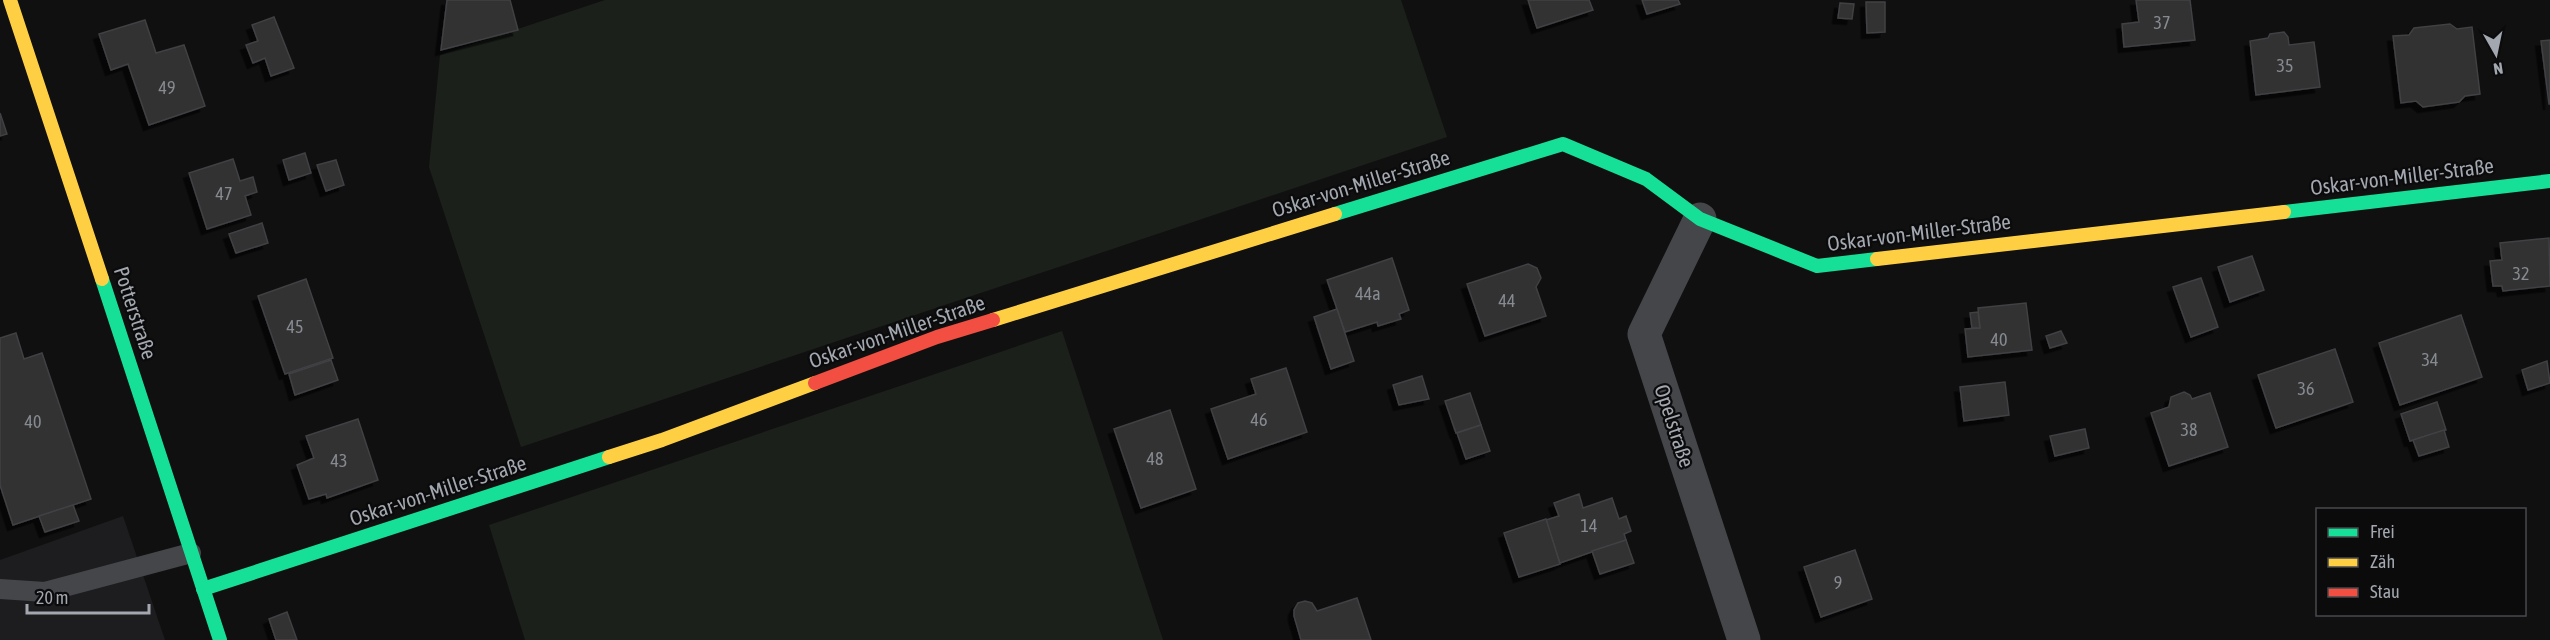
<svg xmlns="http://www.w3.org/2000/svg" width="2550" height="640" font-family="'Asap Condensed',sans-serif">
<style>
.built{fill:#1d1d1f}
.green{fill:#1b201b}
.building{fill:#313133;stroke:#404144;stroke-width:1.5;filter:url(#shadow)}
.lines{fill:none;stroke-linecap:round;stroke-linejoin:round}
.lane{stroke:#444649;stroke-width:20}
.street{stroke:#444649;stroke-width:33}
.fast{stroke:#16e098;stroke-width:14}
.slow{stroke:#ffcf43;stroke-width:14}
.jam{stroke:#f24e42;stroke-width:14}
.labels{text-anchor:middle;stroke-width:4.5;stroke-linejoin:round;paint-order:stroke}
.number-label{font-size:18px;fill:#868a91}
.street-label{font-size:21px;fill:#a2a7b0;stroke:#0b0b0c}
</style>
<defs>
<filter id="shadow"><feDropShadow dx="-5.5" dy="5.5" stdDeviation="0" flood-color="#0009"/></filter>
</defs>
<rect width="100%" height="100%" fill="#101011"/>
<!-- built -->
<path class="built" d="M 123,516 L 165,640 L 0,640 L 0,560 Z"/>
<!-- green -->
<g class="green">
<path d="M 605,0 L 1401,0 L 1447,137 L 521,447 L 429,167 L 440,55 Z"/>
<path d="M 1062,331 L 1163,640 L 525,640 L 489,525 Z"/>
</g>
<!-- building -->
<g class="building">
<path d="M 447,0 L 510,0 L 518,30 L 441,50 Z"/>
<path d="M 1528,0 L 1589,0 L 1593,10 L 1537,28 Z"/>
<path d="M 1642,0 L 1678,0 L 1680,4 L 1647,14 Z"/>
<path d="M 2136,0 L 2190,0 L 2195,40 L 2124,47 L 2122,24 L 2139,22 Z"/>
<path d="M 1866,2 L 1885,2 L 1885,32 L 1867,33 Z"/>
<path d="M 1840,3 L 1854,4 L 1852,19 L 1838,18 Z"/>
<path d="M 274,17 L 294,68 L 271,76 L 265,58 L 253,63 L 246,45 L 258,41 L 252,25 Z"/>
<path d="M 145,20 L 156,53 L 184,45 L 205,106 L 149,125 L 128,64 L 111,70 L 99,34 Z"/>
<path d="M 2450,24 L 2457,29 L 2472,27 L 2480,94 L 2465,96 L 2459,102 L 2423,107 L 2416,101 L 2401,103 L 2393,36 L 2409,35 L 2414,28 Z"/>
<path d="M 2284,32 L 2288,37 L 2289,45 L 2314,42 L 2320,87 L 2256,95 L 2250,41 L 2268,38 L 2270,34 Z"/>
<path d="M 2550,40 L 2550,104 L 2549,104 L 2541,41 Z"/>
<path d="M 0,113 L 7,134 L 0,136 Z"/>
<path d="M 305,153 L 311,173 L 289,180 L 283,160 Z"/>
<path d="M 233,159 L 240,181 L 253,177 L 257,192 L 245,196 L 251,215 L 207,229 L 189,173 Z"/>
<path d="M 336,160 L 344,185 L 326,191 L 317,165 Z"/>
<path d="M 262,223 L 268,243 L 236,253 L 229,234 Z"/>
<path d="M 2549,238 L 2550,286 L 2503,291 L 2502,286 L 2493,286 L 2490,261 L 2502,260 L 2500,243 Z"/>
<path d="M 2252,256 L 2264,290 L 2230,302 L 2218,267 Z"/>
<path d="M 1392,258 L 1409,310 L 1399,314 L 1401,319 L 1378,326 L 1377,322 L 1345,332 L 1327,280 Z"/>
<path d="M 1528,264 L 1537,268 L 1541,278 L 1536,287 L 1546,316 L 1485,336 L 1467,284 Z"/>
<path d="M 2201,278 L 2218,327 L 2191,337 L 2173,287 Z"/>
<path d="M 306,279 L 333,358 L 285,374 L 258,296 Z"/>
<path d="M 2026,303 L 2032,350 L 1968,357 L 1965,329 L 1980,328 L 1978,308 Z"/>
<path d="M 1337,309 L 1354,361 L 1331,369 L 1314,317 Z"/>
<path d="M 1978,312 L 1980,328 L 1972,328 L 1970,313 Z"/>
<path d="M 2461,315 L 2482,377 L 2400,405 L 2379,343 Z"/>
<path d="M 2061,331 L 2067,343 L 2050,348 L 2046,336 Z"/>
<path d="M 16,333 L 24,359 L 42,353 L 91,499 L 13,525 L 0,485 L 0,338 Z"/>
<path d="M 2335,349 L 2353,402 L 2276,428 L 2258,375 Z"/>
<path d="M 331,360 L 338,380 L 295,395 L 289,374 Z"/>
<path d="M 2547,361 L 2550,383 L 2528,390 L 2522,370 Z"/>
<path d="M 1286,368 L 1307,432 L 1228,459 L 1211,409 L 1256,394 L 1251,379 Z"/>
<path d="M 1422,376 L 1429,399 L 1399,405 L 1393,385 Z"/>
<path d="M 2005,382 L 2009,415 L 1964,421 L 1960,387 Z"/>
<path d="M 2184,392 L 2190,395 L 2192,399 L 2210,393 L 2228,447 L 2169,466 L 2151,413 L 2169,407 L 2171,397 Z"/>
<path d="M 1470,393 L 1481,425 L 1456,433 L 1445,401 Z"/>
<path d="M 2437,402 L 2446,430 L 2410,441 L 2401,414 Z"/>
<path d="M 1170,410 L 1196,489 L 1141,508 L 1114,429 Z"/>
<path d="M 358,419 L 378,480 L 327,498 L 326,494 L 309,499 L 297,465 L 314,458 L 306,436 Z"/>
<path d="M 1481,425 L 1490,451 L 1466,459 L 1457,433 Z"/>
<path d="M 2085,429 L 2089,448 L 2055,456 L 2050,436 Z"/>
<path d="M 2444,430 L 2449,447 L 2419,456 L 2413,440 Z"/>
<path d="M 1579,494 L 1583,508 L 1612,498 L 1619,519 L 1626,516 L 1631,531 L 1624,534 L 1626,540 L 1560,563 L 1546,520 L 1559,516 L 1554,503 Z"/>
<path d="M 73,505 L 79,521 L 45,532 L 39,516 Z"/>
<path d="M 1546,519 L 1560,564 L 1519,577 L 1504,533 Z"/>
<path d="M 1626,540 L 1634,563 L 1600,574 L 1592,551 Z"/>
<path d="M 1855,550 L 1872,599 L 1821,617 L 1804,567 Z"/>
<path d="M 1357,598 L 1371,640 L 1301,640 L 1294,616 L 1294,610 L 1298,603 L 1305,601 L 1312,603 L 1317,611 Z"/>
<path d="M 287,612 L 297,640 L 276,640 L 269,619 Z"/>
</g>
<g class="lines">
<!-- lane -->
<path class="lane" d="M 0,589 L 45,592 L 191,553"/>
<!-- street -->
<path class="street" d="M 1700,219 L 1644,334 L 1744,640"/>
<!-- fast -->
<g class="fast">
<path d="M 2284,212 L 2550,181"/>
<path d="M 1335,214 L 1563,144 L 1646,179 L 1700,219 L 1817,266 L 1877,259"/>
<path d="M 102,279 L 220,640"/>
<path d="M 203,589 L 609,457"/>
</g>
<!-- slow -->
<g class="slow">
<path d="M 10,0 L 102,279"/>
<path d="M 1877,259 L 2284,212"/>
<path d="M 993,320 L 1335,214"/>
<path d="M 609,457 L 662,440 L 815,383"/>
</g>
<!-- jam -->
<path class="jam" d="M 815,383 L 937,337 L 993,320"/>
</g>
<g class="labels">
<!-- number labels -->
<g class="number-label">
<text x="2162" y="29">37</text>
<text x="2285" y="72">35</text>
<text x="167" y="94">49</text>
<text x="224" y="200">47</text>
<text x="2521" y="280">32</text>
<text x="1368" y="300">44a</text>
<text x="1507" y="307">44</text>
<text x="295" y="333">45</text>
<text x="1999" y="346">40</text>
<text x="2430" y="366">34</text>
<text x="2306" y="395">36</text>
<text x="1259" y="426">46</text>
<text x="33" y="428">40</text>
<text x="2189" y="436">38</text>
<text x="1155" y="465">48</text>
<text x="339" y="467">43</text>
<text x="1589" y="532">14</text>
<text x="1838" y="589">9</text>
</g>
<!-- street labels -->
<g class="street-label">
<text transform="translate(2402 177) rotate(-7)" y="7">Oskar-von-Miller-Straße</text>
<text transform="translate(1361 184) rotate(-17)" y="7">Oskar-von-Miller-Straße</text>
<text transform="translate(1919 233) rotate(-7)" y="7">Oskar-von-Miller-Straße</text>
<text transform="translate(135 313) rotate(72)" y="7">Potterstraße</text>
<text transform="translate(897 332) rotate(-19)" y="7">Oskar-von-Miller-Straße</text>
<text transform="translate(1674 426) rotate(72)" y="7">Opelstraße</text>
<text transform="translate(438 491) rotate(-18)" y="7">Oskar-von-Miller-Straße</text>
</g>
</g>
<!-- legend -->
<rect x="2316" y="508" width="210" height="108" fill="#0b0b0c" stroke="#47494e" stroke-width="1.5"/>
<rect x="2328" y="528" width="30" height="9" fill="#16e098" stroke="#47494e" stroke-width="1.5"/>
<text x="2370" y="538" font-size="18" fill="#a2a7b0">Frei</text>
<rect x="2328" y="558" width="30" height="9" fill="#ffcf43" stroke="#47494e" stroke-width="1.5"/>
<text x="2370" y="568" font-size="18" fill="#a2a7b0">Zäh</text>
<rect x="2328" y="588" width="30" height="9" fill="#f24e42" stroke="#47494e" stroke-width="1.5"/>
<text x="2370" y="598" font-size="18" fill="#a2a7b0">Stau</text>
<!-- north arrow -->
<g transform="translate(2496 54) rotate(171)" stroke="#0b0b0c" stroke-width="4.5" paint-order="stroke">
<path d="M0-4.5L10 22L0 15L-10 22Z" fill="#a2a7b0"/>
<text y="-9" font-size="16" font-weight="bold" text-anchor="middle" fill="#a2a7b0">N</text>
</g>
<!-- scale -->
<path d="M27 604v9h122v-9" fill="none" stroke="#a2a7b0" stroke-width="3"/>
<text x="36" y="604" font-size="18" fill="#a2a7b0" stroke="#0b0b0c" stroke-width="4.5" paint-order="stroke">20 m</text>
</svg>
